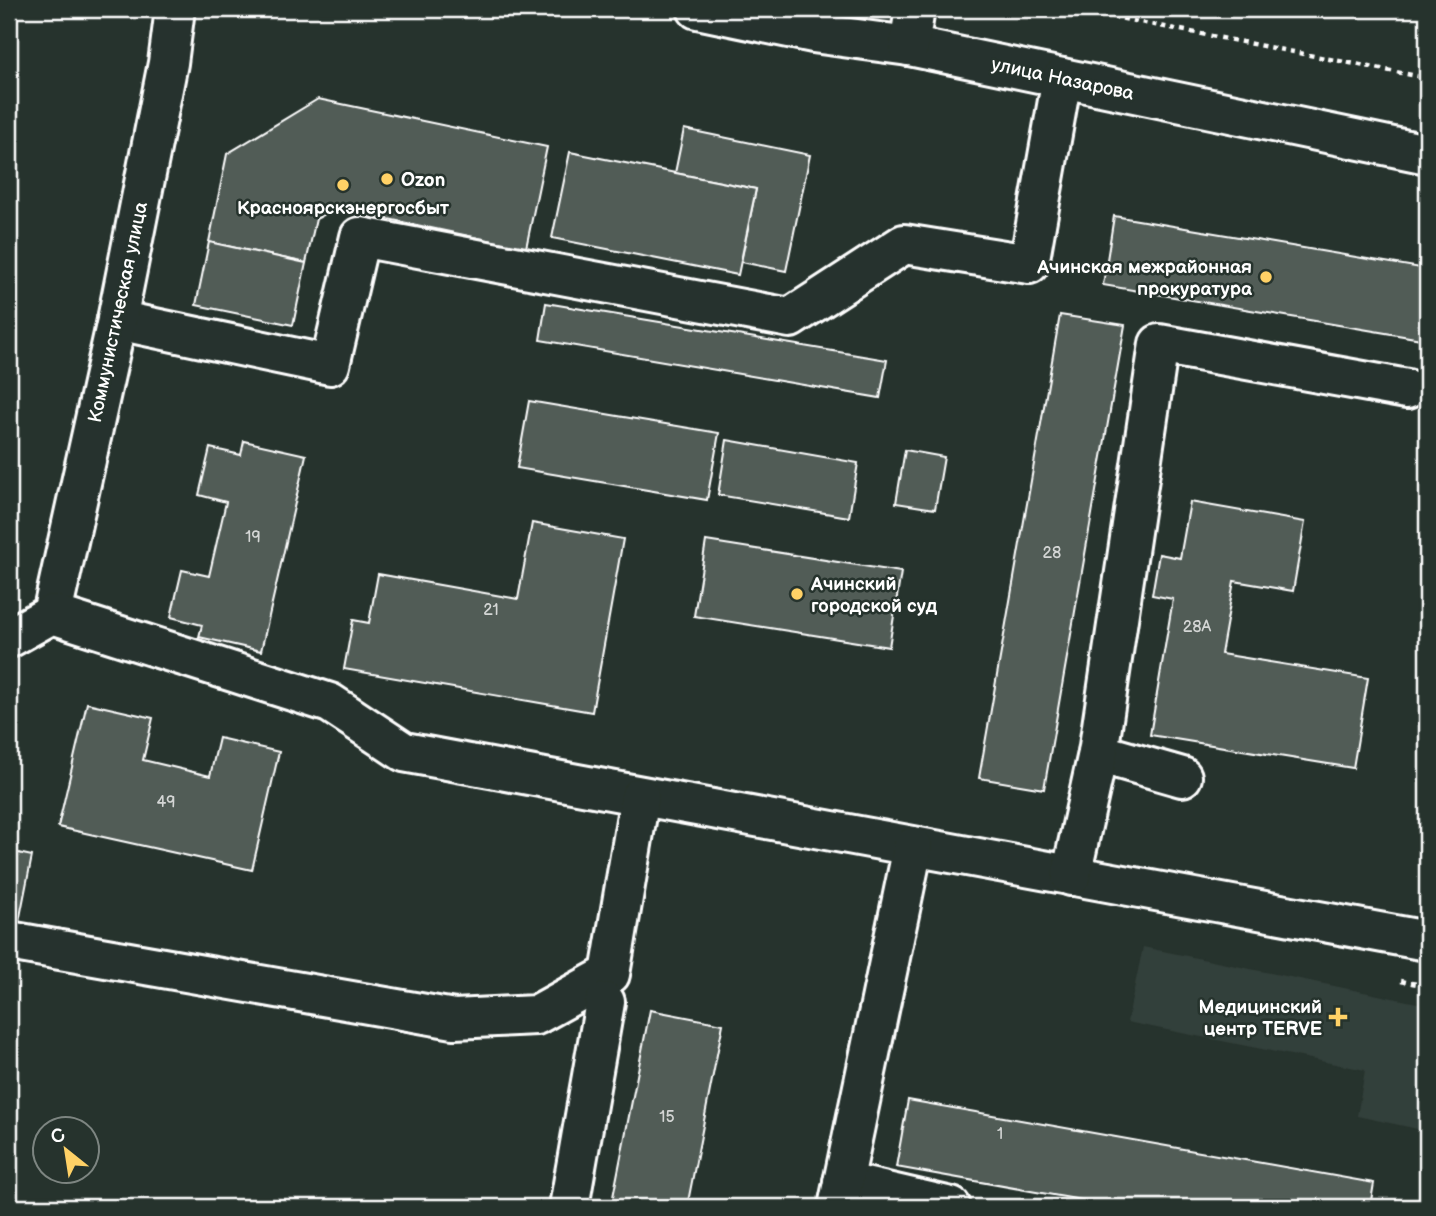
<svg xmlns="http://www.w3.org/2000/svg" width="1436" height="1216" font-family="'Balsamiq Sans',sans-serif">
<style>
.built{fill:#333f3a}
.building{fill:#515c57;stroke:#fff;stroke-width:2}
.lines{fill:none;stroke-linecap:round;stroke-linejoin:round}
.minor-casing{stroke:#fff;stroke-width:44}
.path{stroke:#fff;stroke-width:4.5;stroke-dasharray:5 5;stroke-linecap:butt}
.minor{stroke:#26332d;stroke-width:38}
.poi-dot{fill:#ffd166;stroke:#26332d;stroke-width:2.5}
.labels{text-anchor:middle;stroke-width:5;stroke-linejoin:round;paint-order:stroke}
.number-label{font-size:16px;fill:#d4d6d5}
.street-label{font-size:19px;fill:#fff;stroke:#26332d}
.poi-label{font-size:19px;font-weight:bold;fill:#fff;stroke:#26332d;text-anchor:start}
</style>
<rect width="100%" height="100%" fill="#26332d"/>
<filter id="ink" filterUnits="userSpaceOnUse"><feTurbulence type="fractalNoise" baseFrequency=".0143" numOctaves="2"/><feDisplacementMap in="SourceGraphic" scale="14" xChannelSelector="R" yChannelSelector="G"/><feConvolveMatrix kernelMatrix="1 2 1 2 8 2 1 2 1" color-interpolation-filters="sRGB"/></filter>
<g filter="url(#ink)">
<!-- built -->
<path class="built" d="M 1143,947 L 1427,1005 L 1427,1131 L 1357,1116 L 1365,1070 L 1127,1022 Z"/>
<!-- building -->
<g class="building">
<path d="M 318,99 L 547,147 L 526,248 L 336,208 L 316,219 L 306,263 L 209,242 L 227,154 Z"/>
<path d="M 684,129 L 810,155 L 786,271 L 741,262 L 756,189 L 675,173 Z"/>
<path d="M 570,152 L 756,189 L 738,275 L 552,238 Z"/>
<path d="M 1114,216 L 1427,269 L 1427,340 L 1103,285 Z"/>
<path d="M 209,242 L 306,263 L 293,325 L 196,305 Z"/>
<path d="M 546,303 L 887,360 L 880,398 L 540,340 Z"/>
<path d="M 1060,315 L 1125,325 L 1044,789 L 979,778 Z"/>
<path d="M 529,401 L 719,433 L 707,500 L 517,468 Z"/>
<path d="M 727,440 L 858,463 L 849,517 L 718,495 Z"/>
<path d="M 244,441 L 306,455 L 261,651 L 199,637 L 202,625 L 171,617 L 182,570 L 209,576 L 226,502 L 199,495 L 210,448 L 241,455 Z"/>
<path d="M 905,450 L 944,457 L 935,509 L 896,503 Z"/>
<path d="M 1190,502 L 1305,522 L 1293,591 L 1234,581 L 1221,654 L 1368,678 L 1353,768 L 1150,735 L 1173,599 L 1152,595 L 1159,554 L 1180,558 Z"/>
<path d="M 532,523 L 623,539 L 592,712 L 344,669 L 353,620 L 369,623 L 378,574 L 518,599 Z"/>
<path d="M 706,541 L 901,572 L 889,647 L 694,616 Z"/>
<path d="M 87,703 L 153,718 L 143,760 L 210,776 L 219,738 L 279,752 L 252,870 L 58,827 Z"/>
<path d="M 9,851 L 32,856 L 19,922 L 9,921 Z"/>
<path d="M 650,1010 L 723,1024 L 687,1207 L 611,1207 Z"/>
<path d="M 908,1100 L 1374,1183 L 1370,1207 L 1121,1207 L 896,1167 Z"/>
</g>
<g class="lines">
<!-- minor casing -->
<g class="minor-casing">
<g id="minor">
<path d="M 697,9 L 813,33 L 909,46 L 1427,154"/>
<path d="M 909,46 L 915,9"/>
<path d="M 117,320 L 330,365 L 360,237 L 790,318 L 904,244 L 1029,264 L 1062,78"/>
<path d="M 52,614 L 117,320 L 168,63 L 175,9"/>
<path d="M 9,638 L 52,614 L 330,703 L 404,752 L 1427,941"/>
<path d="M 1098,753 L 1182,777"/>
<path d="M 1071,876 L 1098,753 L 1159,344 L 1407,389"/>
<path d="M 9,941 L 454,1019 L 536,1015 L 610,974 L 640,797"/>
<path d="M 843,1182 L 951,1207"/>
<path d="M 569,1207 L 605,1002"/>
<path d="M 838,1207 L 913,847"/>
</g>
</g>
<!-- path -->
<g class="path">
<path d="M 1073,9 L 1427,78"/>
<path d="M 1401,981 L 1427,986"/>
</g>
<!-- minor -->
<use href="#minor" class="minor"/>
</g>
</g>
<!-- markers -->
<g class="poi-dot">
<circle cx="387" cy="179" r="7"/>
<circle cx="343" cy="185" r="7"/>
<circle cx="1266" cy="277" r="7"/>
<circle cx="797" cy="594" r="7"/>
<path d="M1334.5 1006.5h7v7h7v7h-7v7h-7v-7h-7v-7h7z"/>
</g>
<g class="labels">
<!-- number labels -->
<g class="number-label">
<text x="253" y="542">19</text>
<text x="1052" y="558">28</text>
<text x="491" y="615">21</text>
<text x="1197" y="632">28А</text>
<text x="166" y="807">49</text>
<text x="667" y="1122">15</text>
<text x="1000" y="1139">1</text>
</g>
<!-- street labels -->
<g class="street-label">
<text transform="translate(1063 78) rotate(12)" y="7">улица Назарова</text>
<text transform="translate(117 312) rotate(-78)" y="7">Коммунистическая улица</text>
</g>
<!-- poi labels -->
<g class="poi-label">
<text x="401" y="186">Ozon</text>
<text x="343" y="214" text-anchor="middle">Красноярскэнергосбыт</text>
<text x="1252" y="273" text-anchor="end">Ачинская межрайонная<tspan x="1252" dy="22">прокуратура</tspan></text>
<text x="811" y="590">Ачинский<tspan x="811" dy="22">городской суд</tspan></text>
<text x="1322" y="1013" text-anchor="end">Медицинский<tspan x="1322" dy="22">центр TERVE</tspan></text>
</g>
</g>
<!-- margin -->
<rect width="1436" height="1216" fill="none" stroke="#26332d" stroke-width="35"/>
<rect x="18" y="18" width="1401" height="1181" fill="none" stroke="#fff" stroke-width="2.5" filter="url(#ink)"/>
<!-- north arrow -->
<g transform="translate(66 1150) rotate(330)"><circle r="33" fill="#26332d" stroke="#7d8581" stroke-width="2"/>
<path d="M0-5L12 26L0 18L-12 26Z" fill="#ffd166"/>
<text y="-10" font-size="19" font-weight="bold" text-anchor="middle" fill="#ffffff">С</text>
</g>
</svg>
